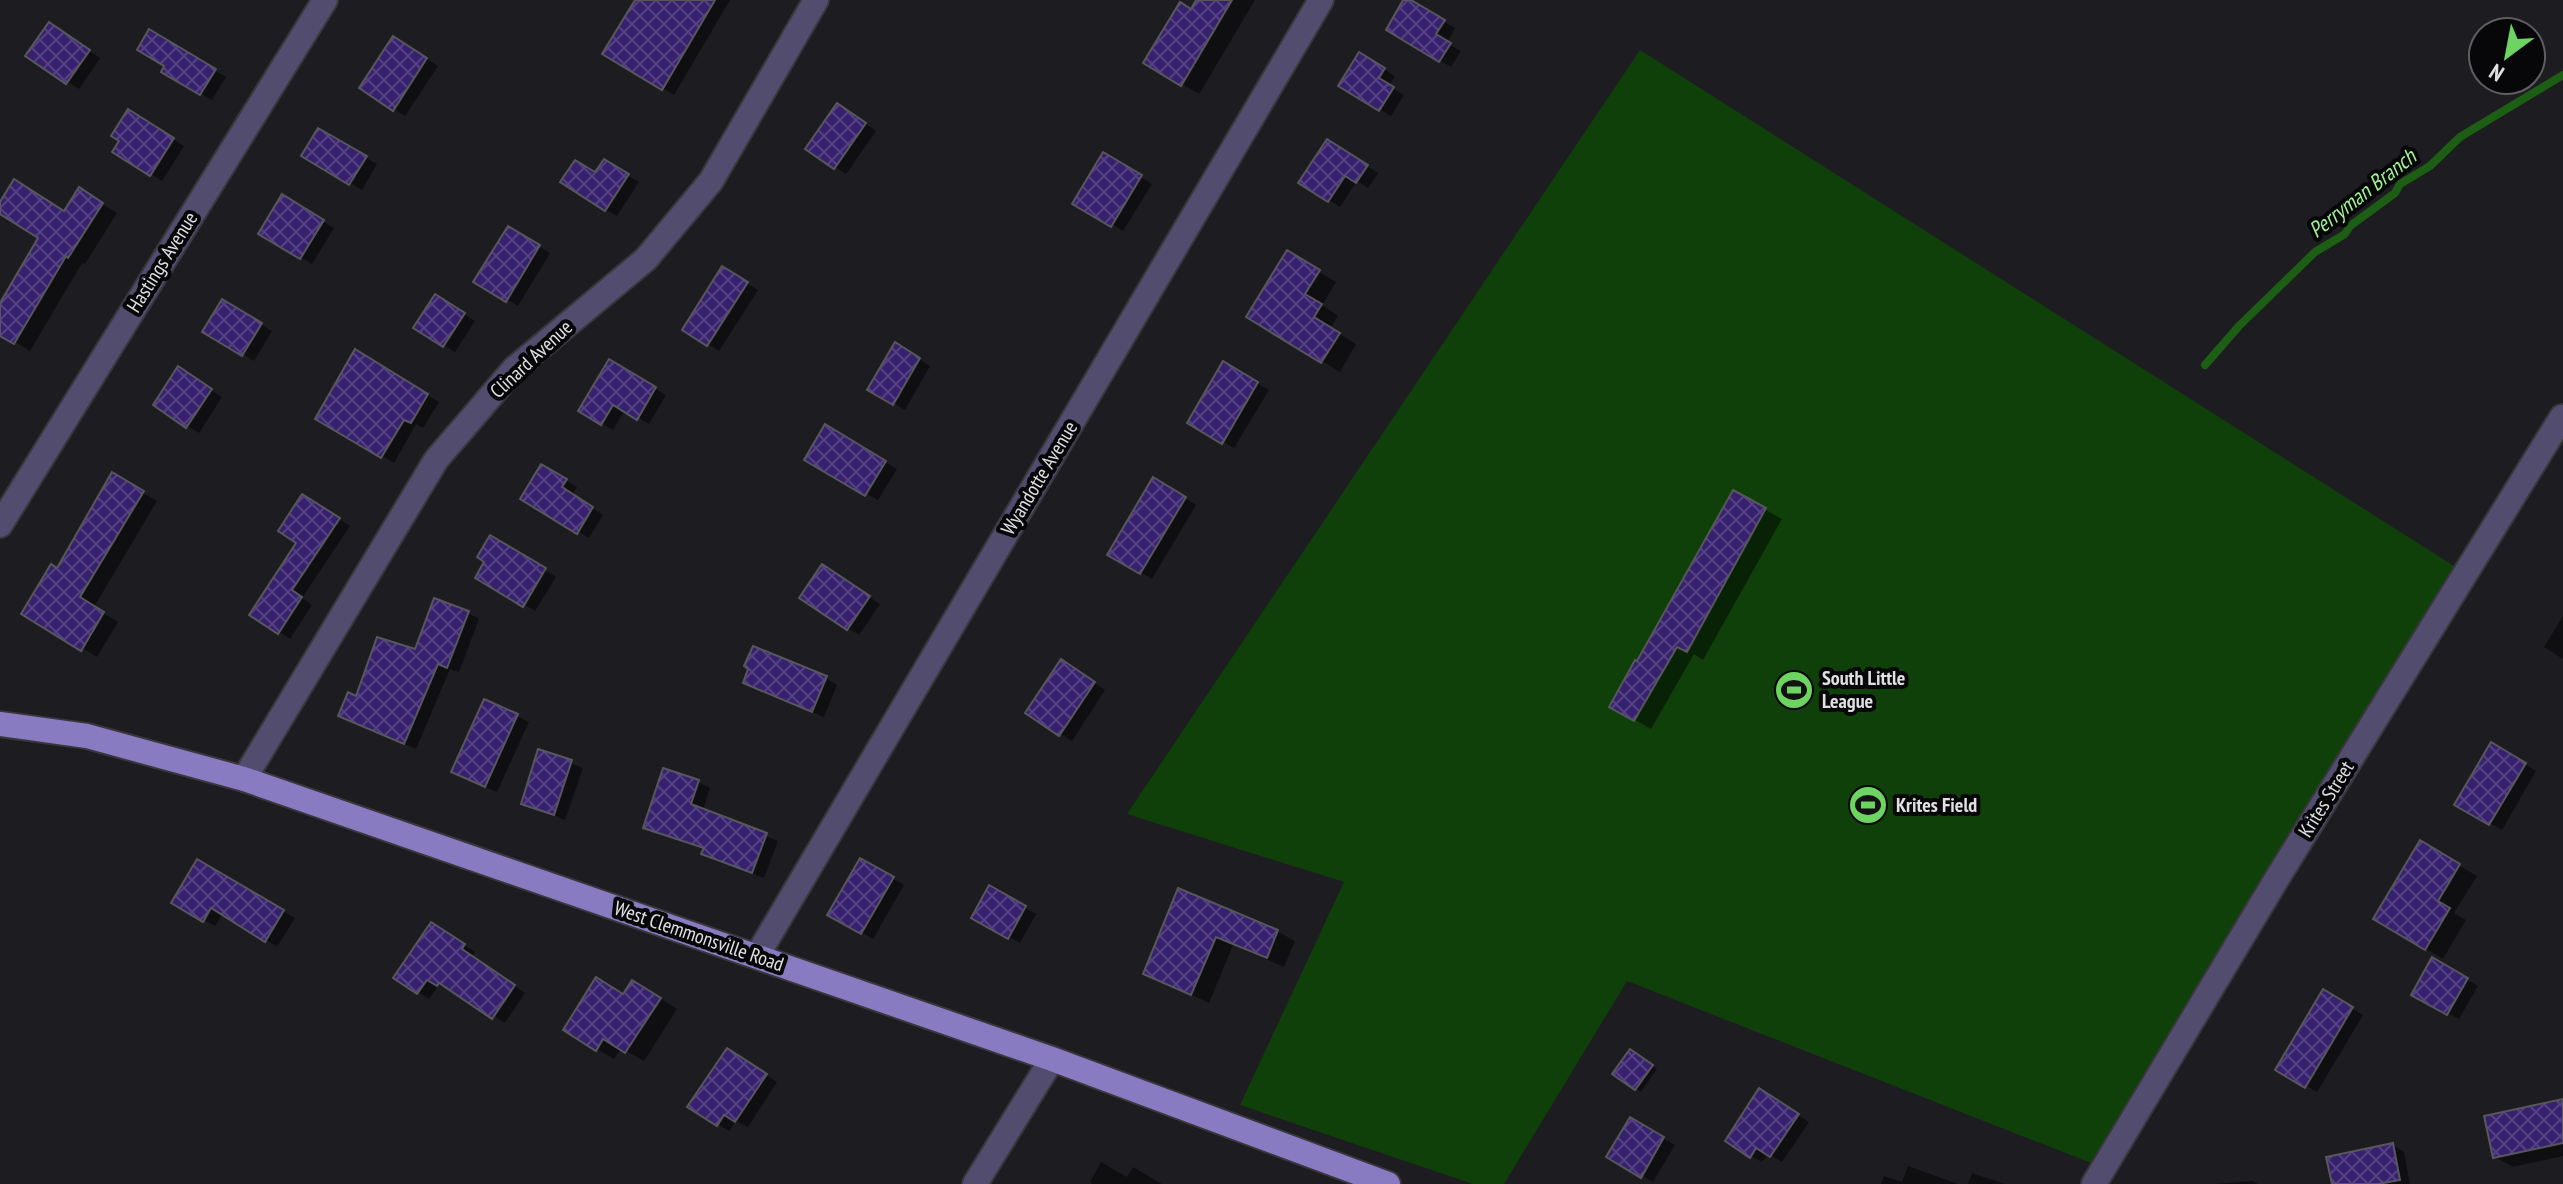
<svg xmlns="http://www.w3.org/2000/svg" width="2563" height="1184" font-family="'PT Sans Narrow',sans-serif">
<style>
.garden{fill:#10400a}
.shadow{fill:#0007}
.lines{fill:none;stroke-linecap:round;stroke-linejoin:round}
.stream{stroke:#1c5f14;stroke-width:8}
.building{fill:url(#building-cross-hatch);stroke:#57575c;stroke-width:2}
.minor-casing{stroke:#38373c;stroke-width:28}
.major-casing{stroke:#38373c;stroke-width:28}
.minor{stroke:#524d6f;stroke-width:24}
.major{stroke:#887bc2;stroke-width:24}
.labels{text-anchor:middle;stroke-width:8;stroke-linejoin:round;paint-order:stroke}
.street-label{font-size:20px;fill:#e0e0e3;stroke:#070709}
.poi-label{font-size:20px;font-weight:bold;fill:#e0e0e3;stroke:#070709;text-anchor:start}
.water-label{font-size:22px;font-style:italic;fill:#9ef592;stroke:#070709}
</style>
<defs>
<pattern id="building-cross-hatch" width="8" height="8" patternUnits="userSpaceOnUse" patternTransform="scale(2)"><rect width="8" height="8" fill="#37216e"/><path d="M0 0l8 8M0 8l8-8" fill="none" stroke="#544183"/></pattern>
</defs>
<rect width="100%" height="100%" fill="#1d1c21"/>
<!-- garden -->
<path class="garden" d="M 1640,50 L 2454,566 L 2091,1163 L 1627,981 L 1504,1184 L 1473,1184 L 1240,1105 L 1344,882 L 1127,814 Z"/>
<!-- shadow -->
<g class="shadow">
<path d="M 637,0 L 730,0 L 674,95 L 605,53 Z"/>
<path d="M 1199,0 L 1255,0 L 1199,94 L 1146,62 Z"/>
<path d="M 1406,0 L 1455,28 L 1447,43 L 1461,51 L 1451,67 L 1388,29 Z"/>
<path d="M 60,31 L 100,58 L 79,89 L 28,56 Z"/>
<path d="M 150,32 L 226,77 L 212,100 L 164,71 L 167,65 Z"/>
<path d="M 405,45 L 438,66 L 405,116 L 394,109 Z"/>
<path d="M 1360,55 L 1395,76 L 1389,86 L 1404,95 L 1391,116 L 1341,86 Z"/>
<path d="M 849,112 L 876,131 L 846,174 L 835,167 Z"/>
<path d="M 140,118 L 184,146 L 162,181 L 115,151 Z"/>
<path d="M 319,130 L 377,164 L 362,190 L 304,156 Z"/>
<path d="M 1339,148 L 1378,173 L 1368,188 L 1357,181 L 1340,207 L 1329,200 Z"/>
<path d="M 1104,155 L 1152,184 L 1123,231 L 1075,203 Z"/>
<path d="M 605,162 L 639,182 L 617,216 L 606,210 L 596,175 Z"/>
<path d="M 80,190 L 117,213 L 85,264 L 82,263 L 30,351 L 0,333 L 0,307 L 41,238 L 0,212 L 0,205 L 65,213 Z"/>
<path d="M 283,197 L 334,228 L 312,264 L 260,233 Z"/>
<path d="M 508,228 L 550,253 L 518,306 L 476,281 Z"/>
<path d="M 1288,253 L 1336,282 L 1322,305 L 1338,316 L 1330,328 L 1356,344 L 1340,372 L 1249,316 Z"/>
<path d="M 723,269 L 758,290 L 719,351 L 708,344 Z"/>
<path d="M 222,301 L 272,331 L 254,361 L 205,331 Z"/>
<path d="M 447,303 L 475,321 L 455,352 L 416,327 Z"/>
<path d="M 896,345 L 930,366 L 905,410 L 870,389 Z"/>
<path d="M 356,352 L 439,402 L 423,428 L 416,424 L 394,463 L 317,418 Z"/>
<path d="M 610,361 L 666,395 L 649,424 L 625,410 L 613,430 L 580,410 Z"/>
<path d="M 1224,364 L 1269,390 L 1234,448 L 1190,422 Z"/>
<path d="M 190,376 L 222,397 L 199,433 L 155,405 Z"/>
<path d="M 826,427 L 897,469 L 878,500 L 807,459 Z"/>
<path d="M 542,466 L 577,487 L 572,495 L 603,515 L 589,538 L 523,499 Z"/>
<path d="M 112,475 L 157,501 L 94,607 L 118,622 L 97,657 L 23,613 L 58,570 Z"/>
<path d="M 1154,480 L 1196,505 L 1152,579 L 1110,554 Z"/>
<path d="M 1734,492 L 1782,519 L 1703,660 L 1694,654 L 1651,729 L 1611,706 Z"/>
<path d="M 314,503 L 350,526 L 302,598 L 312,605 L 290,639 L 279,632 L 298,542 Z"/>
<path d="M 491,538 L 556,577 L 535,611 L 478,577 L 487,561 Z"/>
<path d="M 834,574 L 880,604 L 859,635 L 848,628 Z"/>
<path d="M 468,613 L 479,619 L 459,672 L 450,669 L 416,749 L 352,721 L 357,699 Z"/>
<path d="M 2563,616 L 2563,659 L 2544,647 Z"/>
<path d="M 751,668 L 826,678 L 837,685 L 824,717 L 756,688 Z"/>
<path d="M 1072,668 L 1105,690 L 1072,741 L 1028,713 Z"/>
<path d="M 485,701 L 529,722 L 497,792 L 465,778 Z"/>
<path d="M 2491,744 L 2536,771 L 2502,830 L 2456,804 Z"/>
<path d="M 540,751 L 583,768 L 565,820 L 524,803 Z"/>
<path d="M 698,782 L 710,788 L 703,810 L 778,841 L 764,878 L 715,860 L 704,854 L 705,849 L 657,834 L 645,827 Z"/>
<path d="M 2421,843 L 2477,876 L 2454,913 L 2466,920 L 2443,959 L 2375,918 Z"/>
<path d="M 861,860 L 904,885 L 873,939 L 830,914 Z"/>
<path d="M 197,862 L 295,918 L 277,947 L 223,913 L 215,926 L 174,903 Z"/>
<path d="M 990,888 L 1036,914 L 1020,943 L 973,917 Z"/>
<path d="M 1179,890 L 1277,931 L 1295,941 L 1284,967 L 1233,945 L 1209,1003 L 1145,973 Z"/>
<path d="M 443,931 L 475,952 L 472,957 L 525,993 L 505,1023 L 451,989 L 450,991 L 439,985 L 429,999 L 396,978 Z"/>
<path d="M 2433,960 L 2478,986 L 2459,1019 L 2414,994 Z"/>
<path d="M 650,992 L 677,1009 L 644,1061 L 621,1048 L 614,1059 L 597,1049 L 624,996 Z"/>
<path d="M 2324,992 L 2363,1015 L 2317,1092 L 2278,1069 Z"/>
<path d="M 1630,1051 L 1657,1069 L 1641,1092 L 1615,1074 Z"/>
<path d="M 739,1057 L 777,1082 L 748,1127 L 736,1121 L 729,1131 L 690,1106 Z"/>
<path d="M 1771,1098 L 1809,1122 L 1782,1162 L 1768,1154 L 1762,1162 L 1751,1156 Z"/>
<path d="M 2563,1101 L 2563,1156 L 2513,1167 L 2495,1157 Z"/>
<path d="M 1630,1120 L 1675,1145 L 1653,1182 L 1609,1156 Z"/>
<path d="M 2393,1145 L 2404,1152 L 2410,1184 L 2334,1184 Z"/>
<path d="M 1101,1162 L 1127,1177 L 1133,1167 L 1162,1184 L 1092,1184 L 1090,1182 Z"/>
<path d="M 1908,1166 L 1958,1184 L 1881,1184 L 1884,1176 L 1902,1182 Z"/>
<path d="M 1972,1173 L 2005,1184 L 1968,1184 Z"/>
<path d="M 2253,1181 L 2258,1184 L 2215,1184 Z"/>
</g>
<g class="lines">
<!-- stream -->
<path class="stream" d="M 2205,365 L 2239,326 L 2315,252 L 2345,234 L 2350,226 L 2395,193 L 2400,184 L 2430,166 L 2460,137 L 2563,75"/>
</g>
<!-- building -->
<g class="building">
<path d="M 635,0 L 715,0 L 662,90 L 602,54 Z"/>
<path d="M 1196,0 L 1232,0 L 1181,86 L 1143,63 L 1180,2 L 1191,9 Z"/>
<path d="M 1403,0 L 1411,0 L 1445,20 L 1436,34 L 1451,43 L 1439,62 L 1386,30 Z"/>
<path d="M 49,22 L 90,50 L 66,84 L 25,56 Z"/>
<path d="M 149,29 L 216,69 L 200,95 L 161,72 L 164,66 L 137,50 Z"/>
<path d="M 393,36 L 427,58 L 393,111 L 359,88 Z"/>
<path d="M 1359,52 L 1385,68 L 1379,78 L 1394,87 L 1379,111 L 1338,86 Z"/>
<path d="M 837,103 L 866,123 L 834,169 L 805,149 Z"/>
<path d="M 128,109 L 174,138 L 150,176 L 112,152 L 119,141 L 111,136 Z"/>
<path d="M 318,128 L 367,156 L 349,185 L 301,156 Z"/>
<path d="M 1327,139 L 1368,165 L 1356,183 L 1345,176 L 1328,202 L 1298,183 Z"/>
<path d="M 1103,152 L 1142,175 L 1111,227 L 1072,204 Z"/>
<path d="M 604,159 L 629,174 L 605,211 L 560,182 L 575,160 L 595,172 Z"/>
<path d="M 14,179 L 64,211 L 79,187 L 103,203 L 68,258 L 66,256 L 14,344 L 0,336 L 0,303 L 38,238 L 0,214 L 0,202 Z"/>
<path d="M 282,194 L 324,220 L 300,259 L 258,234 Z"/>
<path d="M 508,226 L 540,245 L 506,302 L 473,282 Z"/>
<path d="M 1287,250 L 1320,270 L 1305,294 L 1322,304 L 1314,317 L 1340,333 L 1321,363 L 1246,317 Z"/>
<path d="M 722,266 L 748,282 L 707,346 L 682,330 Z"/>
<path d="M 435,294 L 465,313 L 443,347 L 413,328 Z"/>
<path d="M 222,299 L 262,323 L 242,356 L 202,332 Z"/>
<path d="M 895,342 L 920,358 L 893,405 L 867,390 Z"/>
<path d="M 355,349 L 428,394 L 411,423 L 404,420 L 381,458 L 315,419 Z"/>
<path d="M 609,359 L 656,387 L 637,420 L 613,405 L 601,425 L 578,411 Z"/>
<path d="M 1223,361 L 1258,382 L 1222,444 L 1187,423 Z"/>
<path d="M 178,366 L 212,389 L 186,428 L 153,405 Z"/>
<path d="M 825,424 L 886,461 L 865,496 L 804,460 Z"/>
<path d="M 541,464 L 567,479 L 562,487 L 593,507 L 577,534 L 520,499 Z"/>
<path d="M 112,472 L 144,491 L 80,597 L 104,612 L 81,651 L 21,614 L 51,564 L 57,568 Z"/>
<path d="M 1153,477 L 1186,497 L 1140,574 L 1107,555 Z"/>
<path d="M 1733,490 L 1766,508 L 1687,652 L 1677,647 L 1634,721 L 1609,707 L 1635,660 L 1637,661 Z"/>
<path d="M 302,494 L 340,518 L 292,590 L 302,597 L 278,634 L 249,615 L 296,543 L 278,531 Z"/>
<path d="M 490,535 L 546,568 L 523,607 L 475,578 L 484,562 L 477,557 Z"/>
<path d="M 822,564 L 870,596 L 847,630 L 799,598 Z"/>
<path d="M 434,598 L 469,611 L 447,668 L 438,664 L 404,744 L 338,716 L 348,692 L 356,696 L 377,637 L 415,649 Z"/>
<path d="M 753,646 L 827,676 L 812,712 L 743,683 L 748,669 L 744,666 Z"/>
<path d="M 1061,659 L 1095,682 L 1059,736 L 1025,713 Z"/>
<path d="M 484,699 L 518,714 L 485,787 L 451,772 Z"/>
<path d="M 2491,742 L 2526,763 L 2489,825 L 2454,805 Z"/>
<path d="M 538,749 L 572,760 L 554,815 L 521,804 Z"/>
<path d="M 663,768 L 699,780 L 691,804 L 767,833 L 752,873 L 701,854 L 704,848 L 643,828 Z"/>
<path d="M 2420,840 L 2460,864 L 2438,901 L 2450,908 L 2425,950 L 2373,919 Z"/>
<path d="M 860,858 L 894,877 L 861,934 L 827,915 Z"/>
<path d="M 197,859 L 284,910 L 265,942 L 211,908 L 203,922 L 171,903 Z"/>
<path d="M 989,885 L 1026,906 L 1008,939 L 971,918 Z"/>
<path d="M 1178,888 L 1278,930 L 1267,958 L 1216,937 L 1191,995 L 1143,974 Z"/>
<path d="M 431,922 L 465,944 L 462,949 L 515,985 L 492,1019 L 439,983 L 437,986 L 427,980 L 417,994 L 393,978 Z"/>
<path d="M 2432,957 L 2468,978 L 2447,1015 L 2411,995 Z"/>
<path d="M 596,977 L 623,994 L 632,980 L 661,998 L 625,1053 L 603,1039 L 596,1051 L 563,1030 Z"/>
<path d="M 2323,989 L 2353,1007 L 2305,1088 L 2275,1070 Z"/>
<path d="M 727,1048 L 767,1074 L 735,1122 L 724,1115 L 717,1126 L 687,1107 Z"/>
<path d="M 1630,1049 L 1653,1065 L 1635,1090 L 1612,1074 Z"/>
<path d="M 1759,1088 L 1799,1114 L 1770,1157 L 1756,1148 L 1750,1158 L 1725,1141 Z"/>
<path d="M 2563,1099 L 2563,1143 L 2493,1158 L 2484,1116 Z"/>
<path d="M 1630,1117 L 1664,1137 L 1641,1178 L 1606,1157 Z"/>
<path d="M 2393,1143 L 2400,1180 L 2378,1184 L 2332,1184 L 2326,1157 Z"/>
</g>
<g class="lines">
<!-- minor casing -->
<g class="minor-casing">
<g id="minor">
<path d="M 0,525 L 325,0"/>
<path d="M 244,779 L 436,460 L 514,369 L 646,259 L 711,181 L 816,0"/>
<path d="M 757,956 L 1321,0"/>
<path d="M 975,1184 L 1052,1059"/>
<path d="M 2094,1184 L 2276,880 L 2562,417"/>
</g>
</g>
<!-- major casing -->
<g class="major-casing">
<path id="major" d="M 0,724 L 87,736 L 244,779 L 1052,1059 L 1388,1184"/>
</g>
<!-- minor -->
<use href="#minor" class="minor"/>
<!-- major -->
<use href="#major" class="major"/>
</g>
<!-- icons -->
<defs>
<g id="stadium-disc" transform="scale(2)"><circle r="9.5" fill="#6dd361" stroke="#070709"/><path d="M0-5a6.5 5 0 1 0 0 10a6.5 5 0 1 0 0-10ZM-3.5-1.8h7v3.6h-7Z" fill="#111"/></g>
</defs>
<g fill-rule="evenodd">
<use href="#stadium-disc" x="1794" y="690"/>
<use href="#stadium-disc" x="1868" y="805"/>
</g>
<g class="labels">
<!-- street labels -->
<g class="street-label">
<text transform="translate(162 262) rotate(-58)" y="7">Hastings Avenue</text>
<text transform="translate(531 359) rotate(-43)" y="7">Clinard Avenue</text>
<text transform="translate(1039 478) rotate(-59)" y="7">Wyandotte Avenue</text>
<text transform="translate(2326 799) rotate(-58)" y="7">Krites Street</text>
<text transform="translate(699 936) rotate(19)" y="7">West Clemmonsville Road</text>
</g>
<!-- poi labels -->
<g class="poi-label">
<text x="1822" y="685">South Little<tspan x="1822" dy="23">League</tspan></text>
<text x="1896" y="812">Krites Field</text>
</g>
<!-- water labels -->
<g class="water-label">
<text transform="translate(2362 193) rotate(-38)" y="8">Perryman Branch</text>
</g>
</g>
<!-- north arrow -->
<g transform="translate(2507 56) rotate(212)"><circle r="38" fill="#070709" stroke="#5e5e60" stroke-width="2"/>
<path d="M0-6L14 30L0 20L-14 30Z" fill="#6dd361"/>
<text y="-12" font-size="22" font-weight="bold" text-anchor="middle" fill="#e0e0e3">N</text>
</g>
</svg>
